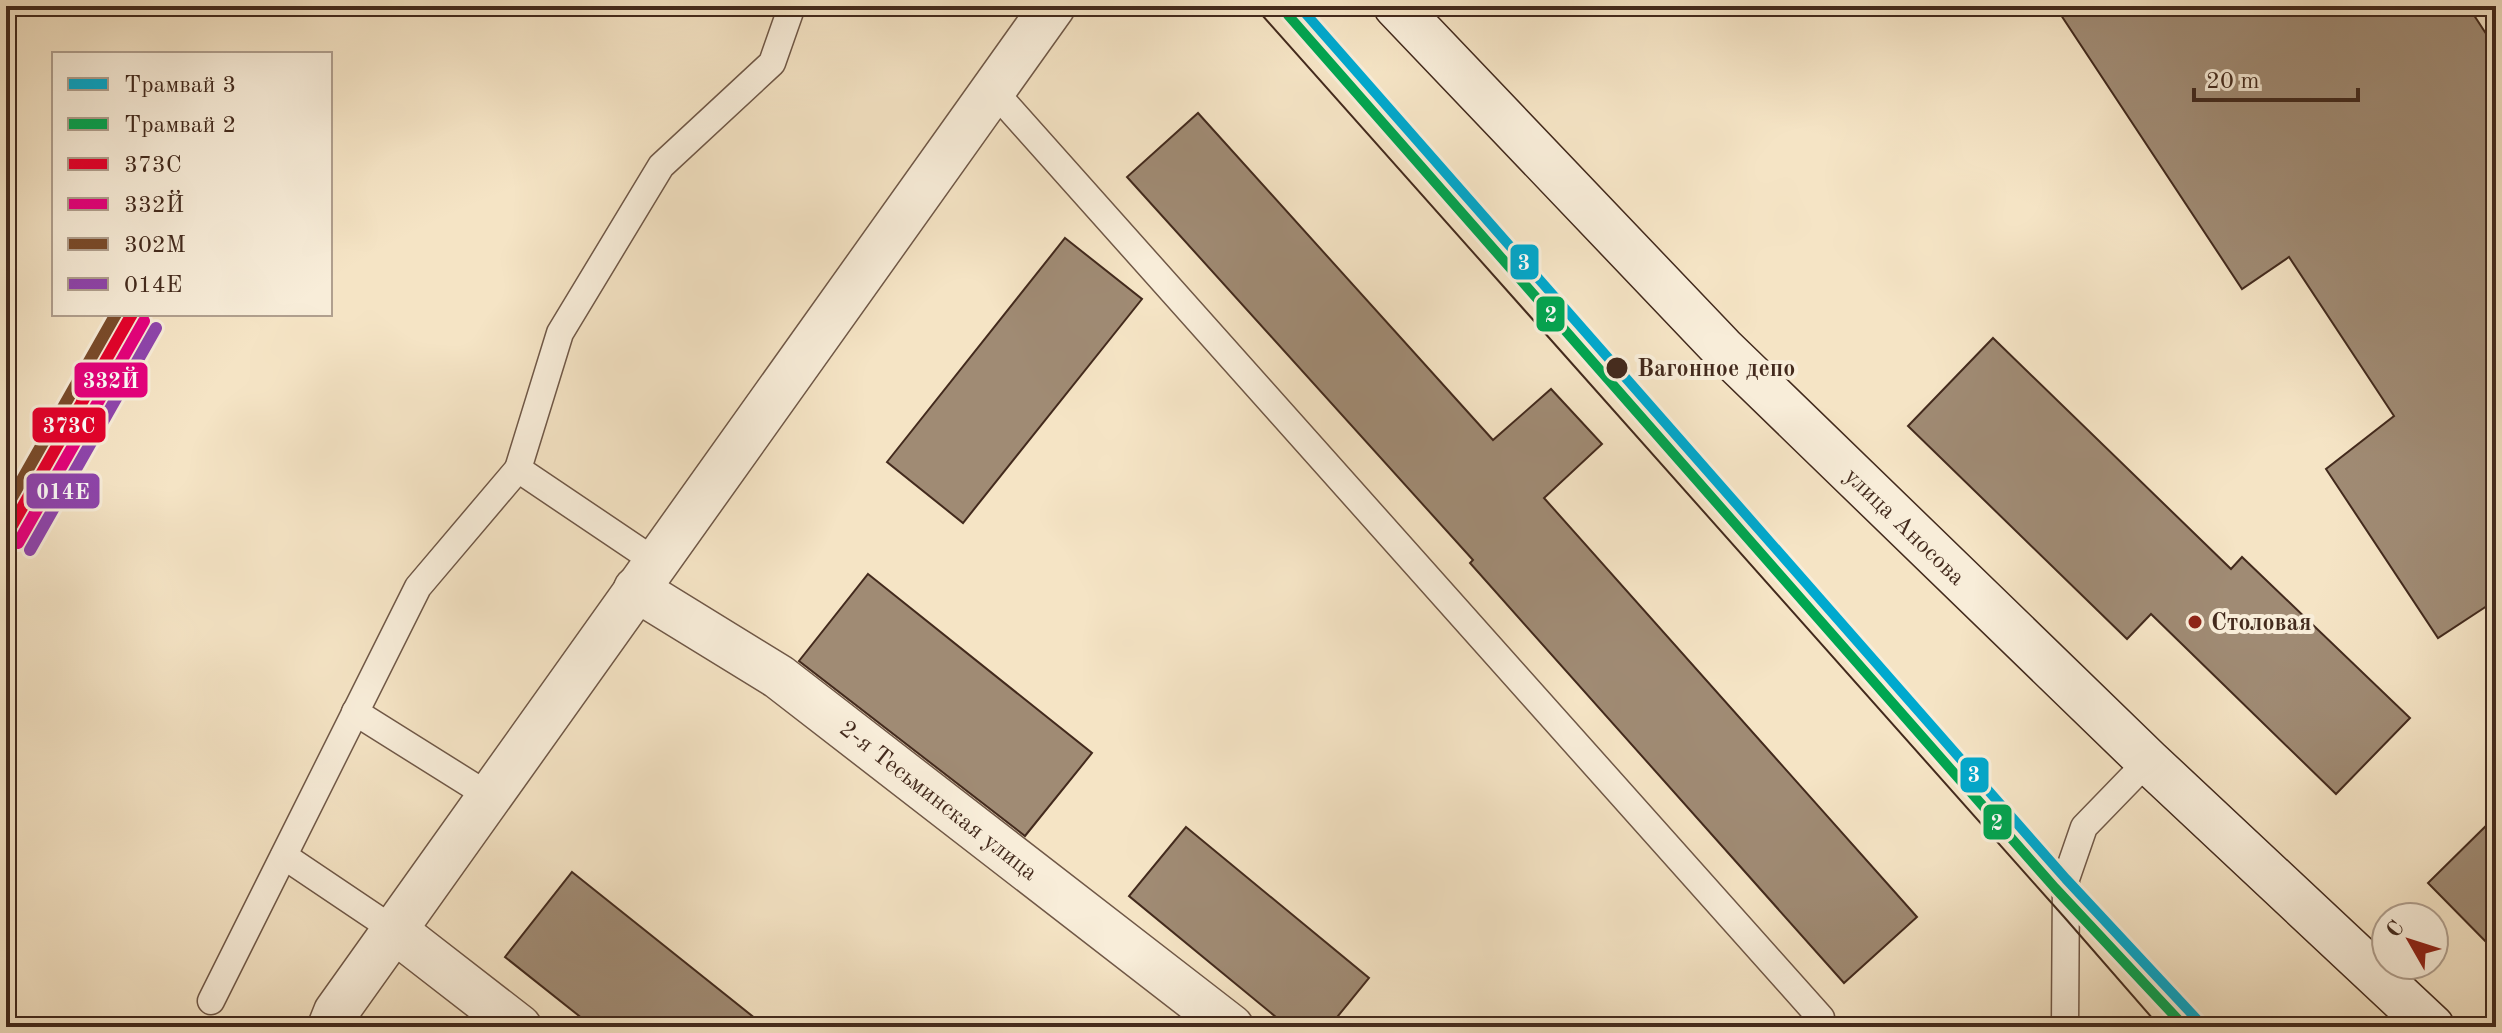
<svg xmlns="http://www.w3.org/2000/svg" width="2502" height="1033" font-family="'Old Standard TT',serif">
<style>
.building{fill:#a08b74;stroke:#432a1d;stroke-width:2}
.lines{fill:none;stroke-linecap:round;stroke-linejoin:round}
.lane-casing{stroke:#705847;stroke-width:29}
.street-casing{stroke:#705847;stroke-width:47}
.secondary-casing{stroke:#432a1d;stroke-width:47}
.lane{stroke:#f8edd9;stroke-width:26}
.street{stroke:#f8edd9;stroke-width:44}
.secondary{stroke:#f8edd9;stroke-width:44}
.tram{stroke:#432a1d;stroke-width:2}
.rail-1-casing{stroke:#f8edd9;stroke-width:18}
.rail-2-casing{stroke:#f8edd9;stroke-width:18}
.rail-3-casing{stroke:#f8edd9;stroke-width:18}
.rail-4-casing{stroke:#f8edd9;stroke-width:18}
.rail-1{stroke:#e4002b;stroke-width:12}
.rail-2{stroke:#e5007d;stroke-width:12}
.rail-3{stroke:#7a4b2a;stroke-width:12}
.rail-4{stroke:#8e44ad;stroke-width:12}
.tram-1-casing{stroke:#f8edd9;stroke-width:16}
.tram-2-casing{stroke:#f8edd9;stroke-width:16}
.tram-1{stroke:#00a9ce;stroke-width:10}
.tram-2{stroke:#00a651;stroke-width:10}
.stop-dot{fill:#432a1d;stroke:#f8edd9;stroke-width:3}
.poi-dot{fill:#8f2418;stroke:#f8edd9;stroke-width:3}
.labels{text-anchor:middle;stroke-width:8;stroke-linejoin:round;paint-order:stroke}
.stop-label{font-size:24px;font-weight:bold;fill:#432a1d;stroke:#f8edd9;text-anchor:start}
.street-label{font-size:24px;fill:#432a1d;stroke:#f8edd9}
.poi-label{font-size:24px;font-weight:bold;fill:#432a1d;stroke:#f8edd9;text-anchor:start}
.line-badge{stroke:#f8edd9;stroke-width:3}
.badge-label{font-size:22px;text-anchor:middle;font-weight:bold;fill:#fff}
</style>
<rect width="100%" height="100%" fill="#f5e4c5"/>
<filter id="stains"><feTurbulence type="fractalNoise" baseFrequency=".0025" numOctaves="4"/><feColorMatrix values="0 0 0 0 .2 0 0 0 0 .09 0 0 0 0 .02 0 0 0 .5 -.17"/></filter>
<radialGradient id="worn" r=".72"><stop offset=".6" stop-color="#630" stop-opacity="0"/><stop offset="1" stop-color="#630" stop-opacity=".3"/></radialGradient>
<!-- building -->
<g class="building">
<path d="M 2055,6 L 2468,6 L 2496,49 L 2496,600 L 2438,638 L 2326,469 L 2394,416 L 2289,257 L 2242,289 Z"/>
<path d="M 1198,113 L 1493,440 L 1551,389 L 1602,444 L 1544,498 L 1917,917 L 1844,983 L 1470,563 L 1473,560 L 1127,177 Z"/>
<path d="M 1065,238 L 1142,299 L 963,523 L 887,462 Z"/>
<path d="M 1993,338 L 2231,569 L 2242,557 L 2410,718 L 2336,794 L 2151,614 L 2127,639 L 1908,426 Z"/>
<path d="M 868,574 L 1092,753 L 1025,836 L 799,661 Z"/>
<path d="M 2496,816 L 2496,952 L 2428,883 Z"/>
<path d="M 1186,827 L 1369,978 L 1329,1027 L 1288,1027 L 1129,896 Z"/>
<path d="M 572,872 L 766,1027 L 593,1027 L 505,957 Z"/>
</g>
<g class="lines">
<!-- lane casing -->
<g class="lane-casing">
<g id="lane">
<path d="M 992,89 L 1821,1018"/>
<path d="M 656,562 L 518,469 L 560,333 L 661,166 L 772,63 L 792,6"/>
<path d="M 355,712 L 489,796"/>
<path d="M 284,856 L 394,930"/>
<path d="M 211,1001 L 418,587 L 518,469"/>
<path d="M 2065,1027 L 2066,879 L 2084,827 L 2148,761"/>
</g>
</g>
<!-- street casing -->
<g class="street-casing">
<g id="street">
<path d="M 636,589 L 779,677 L 1231,1027"/>
<path d="M 394,930 L 519,1027"/>
<path d="M 330,1027 L 336,1012 L 1053,6"/>
</g>
</g>
<!-- secondary casing -->
<g class="secondary-casing">
<path id="secondary" d="M 1396,6 L 1722,348 L 2148,761 L 2432,1027"/>
</g>
<!-- lane -->
<use href="#lane" class="lane"/>
<!-- street -->
<use href="#street" class="street"/>
<!-- secondary -->
<use href="#secondary" class="secondary"/>
<!-- tram -->
<path class="tram" d="M 1254,6 L 2065,918 L 2160,1027"/>
<!-- rail-1 casing -->
<g class="rail-1-casing">
<path id="rail-1" d="M 6,536 L 132,314"/>
</g>
<!-- rail-2 casing -->
<g class="rail-2-casing">
<path id="rail-2" d="M 18,543 L 144,321"/>
</g>
<!-- rail-3 casing -->
<g class="rail-3-casing">
<path id="rail-3" d="M 6,508 L 116,314"/>
</g>
<!-- rail-4 casing -->
<g class="rail-4-casing">
<path id="rail-4" d="M 30,550 L 156,328"/>
</g>
<!-- rail-1 -->
<use href="#rail-1" class="rail-1"/>
<!-- rail-2 -->
<use href="#rail-2" class="rail-2"/>
<!-- rail-3 -->
<use href="#rail-3" class="rail-3"/>
<!-- rail-4 -->
<use href="#rail-4" class="rail-4"/>
<!-- tram-1 casing -->
<g class="tram-1-casing">
<path id="tram-1" d="M 1299,6 L 2066,879 L 2204,1027"/>
</g>
<!-- tram-2 casing -->
<g class="tram-2-casing">
<path id="tram-2" d="M 1288,15 L 2055,888 L 2185,1027"/>
</g>
<!-- tram-1 -->
<use href="#tram-1" class="tram-1"/>
<!-- tram-2 -->
<use href="#tram-2" class="tram-2"/>
</g>
<!-- markers -->
<circle class="stop-dot" cx="1617" cy="368" r="12"/>
<circle class="poi-dot" cx="2195" cy="622" r="8"/>
<g class="labels">
<!-- stop labels -->
<g class="stop-label">
<text x="1637" y="376">Вагонное депо</text>
</g>
<!-- street labels -->
<g class="street-label">
<text transform="translate(1905 526) rotate(44)" y="8">улица Аносова</text>
<text transform="translate(939 800) rotate(38)" y="8">2-я Тесьминская улица</text>
</g>
<!-- poi labels -->
<g class="poi-label">
<text x="2211" y="630">Столовая</text>
</g>
</g>
<g class="line-badge">
<rect x="1509" y="243" width="31" height="38" rx="8" fill="#00a9ce"/>
<rect x="1535" y="295" width="31" height="38" rx="8" fill="#00a651"/>
<rect x="73" y="361" width="76" height="38" rx="8" fill="#e5007d"/>
<rect x="31" y="406" width="76" height="38" rx="8" fill="#e4002b"/>
<rect x="25" y="472" width="76" height="38" rx="8" fill="#8e44ad"/>
<rect x="1959" y="756" width="31" height="38" rx="8" fill="#00a9ce"/>
<rect x="1982" y="803" width="31" height="38" rx="8" fill="#00a651"/>
</g>
<g class="badge-label">
<text x="1524" y="270">3</text>
<text x="1551" y="322">2</text>
<text x="111" y="388">332Й</text>
<text x="69" y="433">373C</text>
<text x="63" y="499">014Е</text>
<text x="1974" y="782">3</text>
<text x="1997" y="830">2</text>
</g>
<!-- margin -->
<rect width="2502" height="1033" fill="none" stroke="#f5e4c5" stroke-width="32"/>
<rect x="8" y="8" width="2486" height="1017" fill="none" stroke="#432a1d" stroke-width="4"/>
<rect x="16" y="16" width="2470" height="1001" fill="none" stroke="#432a1d" stroke-width="2"/>
<!-- legend -->
<rect x="52" y="52" width="280" height="264" fill="#f8edd9" stroke="#b09f8e" stroke-width="2"/>
<rect x="68" y="78" width="40" height="12" fill="#00a9ce" stroke="#b09f8e" stroke-width="2"/>
<text x="124" y="92" font-size="24" fill="#432a1d">Трамвай 3</text>
<rect x="68" y="118" width="40" height="12" fill="#00a651" stroke="#b09f8e" stroke-width="2"/>
<text x="124" y="132" font-size="24" fill="#432a1d">Трамвай 2</text>
<rect x="68" y="158" width="40" height="12" fill="#e4002b" stroke="#b09f8e" stroke-width="2"/>
<text x="124" y="172" font-size="24" fill="#432a1d">373C</text>
<rect x="68" y="198" width="40" height="12" fill="#e5007d" stroke="#b09f8e" stroke-width="2"/>
<text x="124" y="212" font-size="24" fill="#432a1d">332Й</text>
<rect x="68" y="238" width="40" height="12" fill="#7a4b2a" stroke="#b09f8e" stroke-width="2"/>
<text x="124" y="252" font-size="24" fill="#432a1d">302М</text>
<rect x="68" y="278" width="40" height="12" fill="#8e44ad" stroke="#b09f8e" stroke-width="2"/>
<text x="124" y="292" font-size="24" fill="#432a1d">014Е</text>
<!-- north arrow -->
<g transform="translate(2410 941) rotate(309)"><circle r="38" fill="#f8edd9" stroke="#b09f8e" stroke-width="2"/>
<path d="M0-6L14 30L0 20L-14 30Z" fill="#8f2418"/>
<text y="-12" font-size="22" font-weight="bold" text-anchor="middle" fill="#432a1d">С</text>
</g>
<!-- scale -->
<path d="M2194 88v12h164v-12" fill="none" stroke="#432a1d" stroke-width="4"/>
<text x="2206" y="88" font-size="24" fill="#432a1d" stroke="#f8edd9" stroke-width="6" paint-order="stroke">20 m</text>
<rect width="100%" height="100%" filter="url(#stains)"/>
<rect width="100%" height="100%" fill="url(#worn)"/>
</svg>
